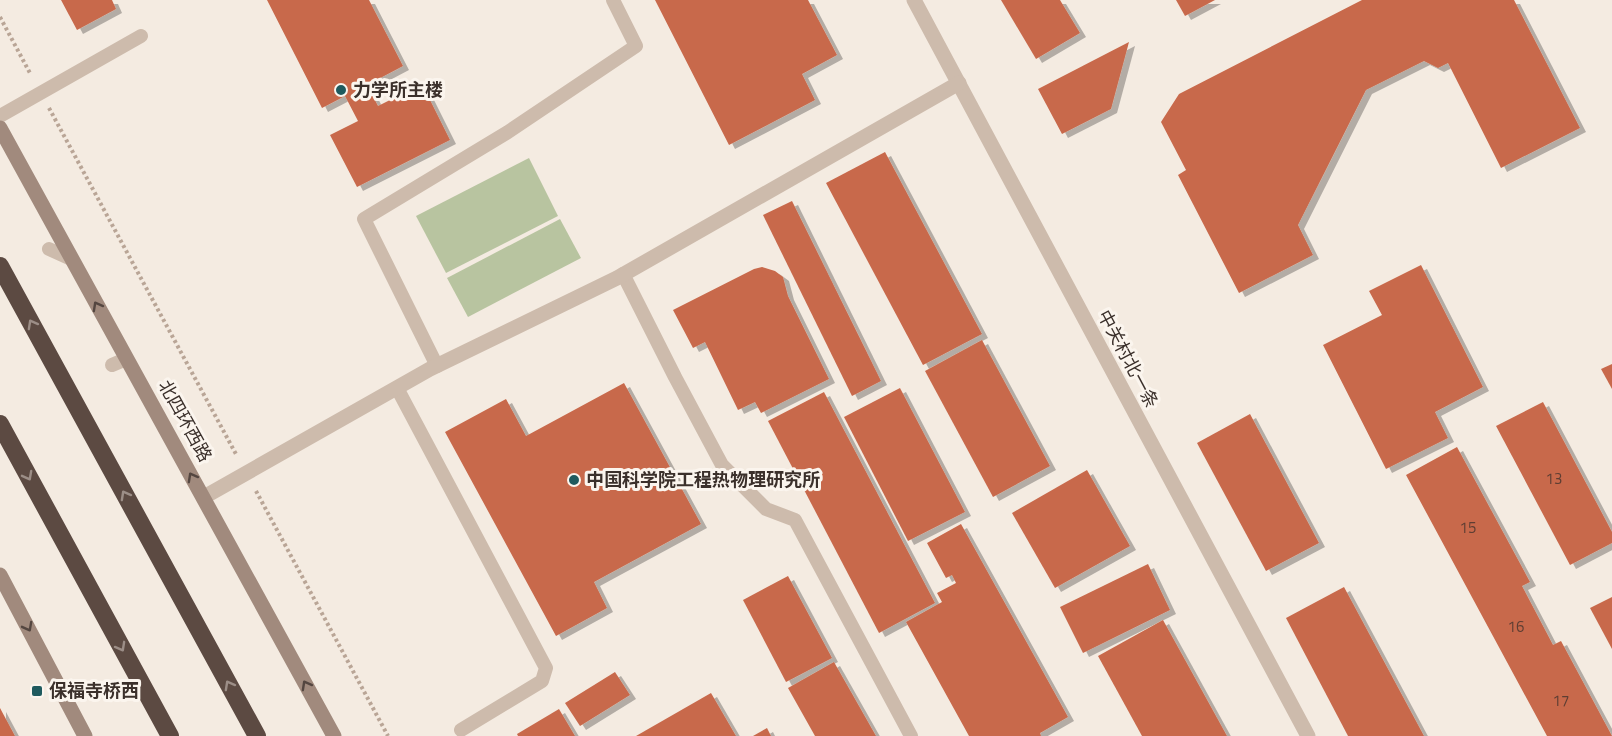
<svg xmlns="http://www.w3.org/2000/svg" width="1612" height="736" font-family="'Titillium Web','Noto Sans SC',sans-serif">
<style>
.green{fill:#b8c4a0}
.building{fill:#c8694b;filter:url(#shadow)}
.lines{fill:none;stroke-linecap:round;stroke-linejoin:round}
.path{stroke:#b9a596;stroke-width:4;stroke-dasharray:3 3;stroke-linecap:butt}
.lane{stroke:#cdbbac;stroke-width:14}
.street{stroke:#cdbbac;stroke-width:15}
.secondary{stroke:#a18a7d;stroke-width:15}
.highway{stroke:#5c4a42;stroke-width:18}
.oneway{stroke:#544640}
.oneway2{stroke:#9c8e87}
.poi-dot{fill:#1f5a5e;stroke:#fbf5ee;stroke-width:2}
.labels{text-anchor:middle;stroke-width:6;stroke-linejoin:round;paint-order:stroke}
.number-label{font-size:15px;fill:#5e3e33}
.poi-label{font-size:18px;font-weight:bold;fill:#3b302b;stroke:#fbf5ee;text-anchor:start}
.street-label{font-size:18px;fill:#3b302b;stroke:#fbf5ee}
</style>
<defs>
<filter id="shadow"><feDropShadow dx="6" dy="4" stdDeviation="0" flood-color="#0004"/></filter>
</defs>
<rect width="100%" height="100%" fill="#f4ebe1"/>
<!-- green -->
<g class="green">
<path d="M 529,158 L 558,216 L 446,273 L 416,216 Z"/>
<path d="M 560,219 L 581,258 L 468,317 L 447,278 Z"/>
</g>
<!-- building -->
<g class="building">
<path d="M 61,0 L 112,0 L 116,9 L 77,30 Z"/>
<path d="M 267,0 L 369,0 L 403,66 L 367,85 L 378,106 L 422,84 L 450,140 L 357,187 L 330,135 L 358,121 L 345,96 L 322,108 Z"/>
<path d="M 655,0 L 808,0 L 837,55 L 802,74 L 815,100 L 729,145 Z"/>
<path d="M 1001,0 L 1060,0 L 1080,33 L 1036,59 Z"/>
<path d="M 1176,0 L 1215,0 L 1185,16 Z"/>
<path d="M 1362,0 L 1514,0 L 1580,128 L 1501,168 L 1448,63 L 1438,68 L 1424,61 L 1366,90 L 1298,225 L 1313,255 L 1239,293 L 1178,175 L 1186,170 L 1161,122 L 1179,94 Z"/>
<path d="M 1129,42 L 1111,109 L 1062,134 L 1038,89 Z"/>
<path d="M 885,152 L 982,334 L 923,365 L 826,183 Z"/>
<path d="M 792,201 L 881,381 L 852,396 L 763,215 Z"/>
<path d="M 1421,265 L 1483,387 L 1435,412 L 1448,438 L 1386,469 L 1323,345 L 1382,315 L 1369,291 Z"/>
<path d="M 762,267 L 775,271 L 783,277 L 788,296 L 829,379 L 761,413 L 755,402 L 738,410 L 705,342 L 693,348 L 673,310 L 754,269 Z"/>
<path d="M 982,340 L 1050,466 L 993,497 L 925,371 Z"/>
<path d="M 1612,364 L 1612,389 L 1601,369 Z"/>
<path d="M 624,383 L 701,524 L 594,582 L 607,608 L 556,636 L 445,432 L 506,399 L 526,436 Z"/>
<path d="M 900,388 L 965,512 L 908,541 L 844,417 Z"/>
<path d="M 824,392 L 935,603 L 879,633 L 768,421 Z"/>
<path d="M 1543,402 L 1612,532 L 1612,543 L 1570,565 L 1496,426 Z"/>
<path d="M 1250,414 L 1319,543 L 1266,571 L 1197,443 Z"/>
<path d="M 1457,447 L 1530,582 L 1522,586 L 1553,645 L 1561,641 L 1612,736 L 1547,736 L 1406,475 Z"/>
<path d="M 1087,470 L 1130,546 L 1055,588 L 1012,513 Z"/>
<path d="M 961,524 L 1068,717 L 1040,733 L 1041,736 L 969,736 L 906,622 L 942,602 L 937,593 L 956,583 L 952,575 L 946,578 L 927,543 Z"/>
<path d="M 1148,564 L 1170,610 L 1083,653 L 1060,607 Z"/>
<path d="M 788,576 L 832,658 L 786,682 L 743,600 Z"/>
<path d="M 1344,587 L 1424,736 L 1348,736 L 1286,618 Z"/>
<path d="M 1612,597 L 1612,649 L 1590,608 Z"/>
<path d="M 1163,620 L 1227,736 L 1142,736 L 1098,656 Z"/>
<path d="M 834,662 L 876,736 L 815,736 L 788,688 Z"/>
<path d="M 615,672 L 630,695 L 580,726 L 565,703 Z"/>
<path d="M 711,693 L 736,736 L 636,736 Z"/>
<path d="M 0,708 L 15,736 L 0,736 Z"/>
<path d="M 559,709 L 575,736 L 518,736 L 517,734 Z"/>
<path d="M 767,728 L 771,736 L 753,736 Z"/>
</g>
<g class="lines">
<!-- path -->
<g class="path">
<path d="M 0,17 L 31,75"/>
<path d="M 49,108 L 237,456"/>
<path d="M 256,491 L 388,736"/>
</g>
<!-- lane -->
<g class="lane">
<path d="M 0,116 L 141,36"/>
<path d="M 49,249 L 71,259"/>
<path d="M 623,274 L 675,377 L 722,465 L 766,509 L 795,520 L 911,736"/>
<path d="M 112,365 L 126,359"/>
<path d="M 437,366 L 364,219 L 508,132 L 636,46 L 613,0"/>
<path d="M 397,388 L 546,668 L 542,681 L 461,730"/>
</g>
<!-- street -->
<g class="street">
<path d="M 914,0 L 1308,736"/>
<path d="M 204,497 L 430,369 L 617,278 L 959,83"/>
</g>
<!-- secondary -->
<g class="secondary">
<path d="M 0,128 L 334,736"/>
<path d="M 0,575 L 85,736"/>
</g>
<!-- highway -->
<g class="highway">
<path d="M 0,266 L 257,736"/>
<path d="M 0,424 L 170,736"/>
</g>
</g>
<!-- one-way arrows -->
<defs><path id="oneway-chevron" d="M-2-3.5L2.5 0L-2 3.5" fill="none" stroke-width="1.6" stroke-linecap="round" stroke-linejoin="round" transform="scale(1.5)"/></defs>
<g class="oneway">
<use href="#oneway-chevron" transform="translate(97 306) rotate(-119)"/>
<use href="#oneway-chevron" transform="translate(192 477) rotate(-119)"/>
<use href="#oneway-chevron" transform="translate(28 627) rotate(62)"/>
<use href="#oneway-chevron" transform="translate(306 685) rotate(-119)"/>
</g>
<g class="oneway2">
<use href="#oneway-chevron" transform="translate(32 324) rotate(-119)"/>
<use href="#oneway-chevron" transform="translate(28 476) rotate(62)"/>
<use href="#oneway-chevron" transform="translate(125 495) rotate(-119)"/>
<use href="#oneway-chevron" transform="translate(121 647) rotate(61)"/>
<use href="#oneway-chevron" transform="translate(229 685) rotate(-119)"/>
</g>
<!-- markers -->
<g class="poi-dot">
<circle cx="341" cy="90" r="6"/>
<circle cx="574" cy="480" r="6"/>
<rect x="31" y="685" width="12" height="12" rx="3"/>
</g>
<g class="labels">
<!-- number labels -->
<g class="number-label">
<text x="1554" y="484">13</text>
<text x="1468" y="533">15</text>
<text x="1516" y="632">16</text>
<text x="1561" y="706">17</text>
</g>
<!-- poi labels -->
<g class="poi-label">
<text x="353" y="96">力学所主楼</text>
<text x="586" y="486">中国科学院工程热物理研究所</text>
<text x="49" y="697">保福寺桥西</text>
</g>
<!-- street labels -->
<g class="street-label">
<text transform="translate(1128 359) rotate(62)" y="6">中关村北一条</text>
<text transform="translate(185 421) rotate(61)" y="6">北四环西路</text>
</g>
</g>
</svg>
